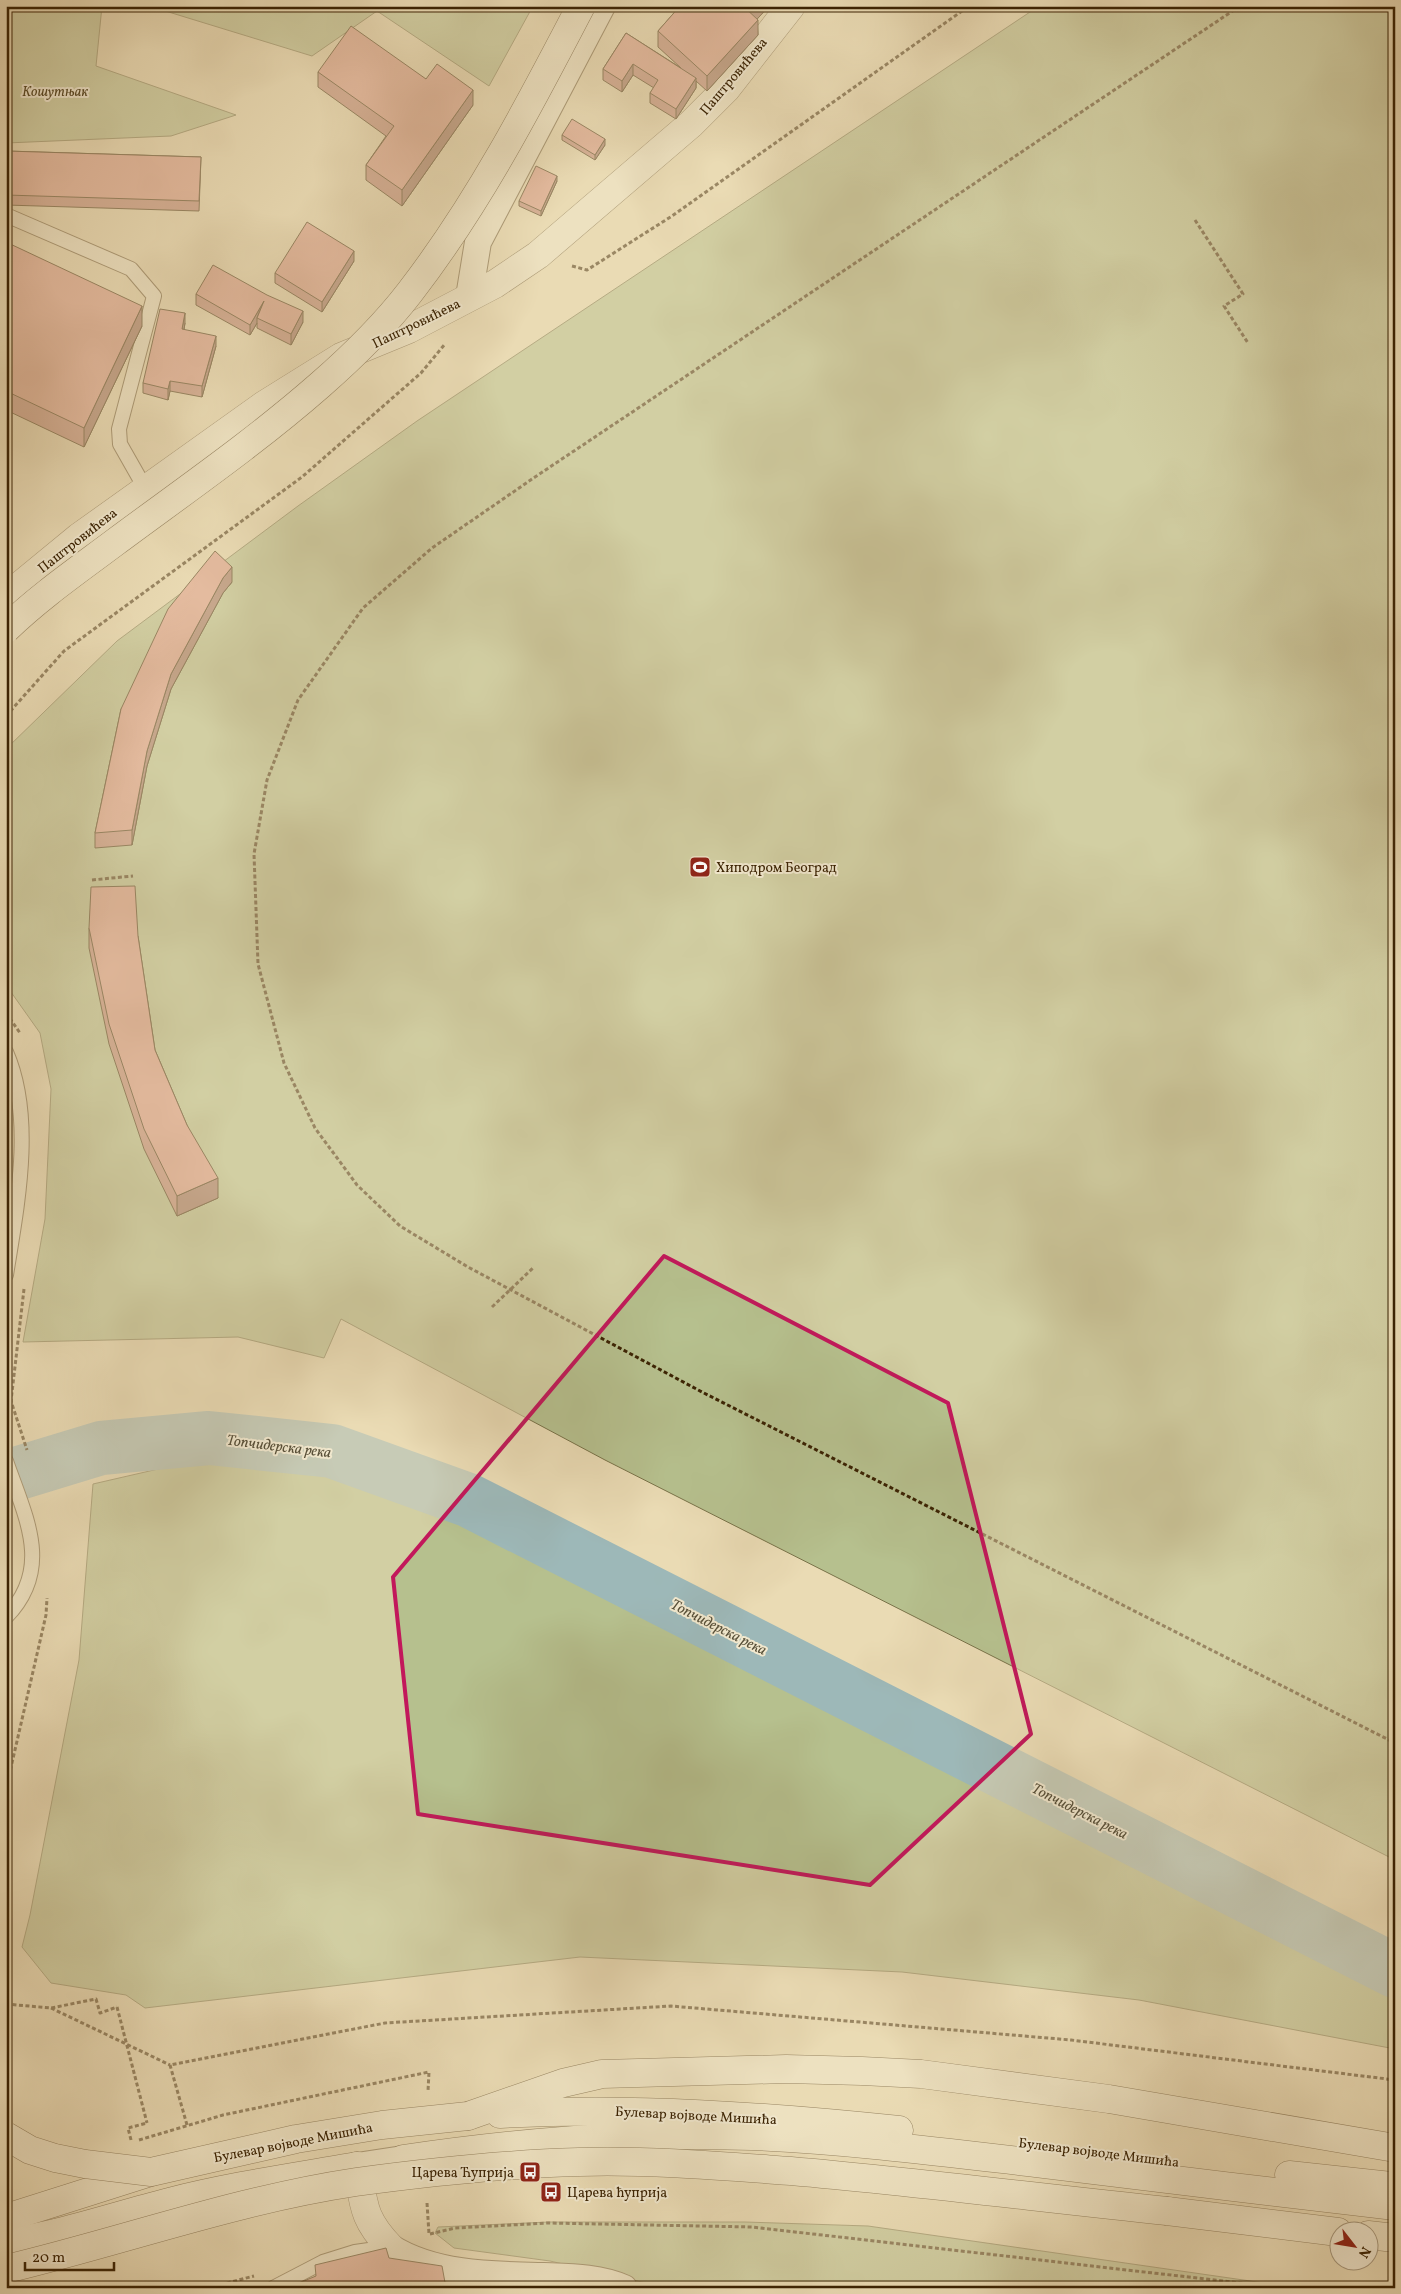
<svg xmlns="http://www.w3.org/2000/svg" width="1401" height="2294" font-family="Vollkorn,serif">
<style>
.green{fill:#b6c08e;stroke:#787248}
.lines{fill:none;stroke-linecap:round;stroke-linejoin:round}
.river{stroke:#9db8b8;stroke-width:54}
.service-casing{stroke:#67512f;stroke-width:16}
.minor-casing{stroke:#67512f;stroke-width:28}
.tertiary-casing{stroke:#67512f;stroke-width:29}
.secondary-casing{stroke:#3b2303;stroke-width:29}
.path{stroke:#3b2303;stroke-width:3;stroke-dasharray:4 2.5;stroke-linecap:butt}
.service{stroke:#f1e8ce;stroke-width:14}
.minor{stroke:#f1e8ce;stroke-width:26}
.tertiary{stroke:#f1e8ce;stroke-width:28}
.secondary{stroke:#f1e8ce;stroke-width:28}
.secondary-bridge-casing{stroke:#3b2303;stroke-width:29;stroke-linecap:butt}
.path-bridge{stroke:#3b2303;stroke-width:3;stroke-dasharray:4 2.5;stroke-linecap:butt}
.secondary-bridge{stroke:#f1e8ce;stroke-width:28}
.wall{fill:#c18274;stroke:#3b2303}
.shaded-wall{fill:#9d6a5e;stroke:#3b2303}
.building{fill:#e09787;stroke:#3b2303}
.marked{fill:none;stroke:#c2185b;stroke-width:4;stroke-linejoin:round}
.labels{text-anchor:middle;stroke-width:4;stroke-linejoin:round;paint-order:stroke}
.street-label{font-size:14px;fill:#3b2303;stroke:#f1e8ce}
.park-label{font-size:14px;font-style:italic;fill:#5a4a26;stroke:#f1e8ce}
.poi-label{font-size:14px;fill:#3b2303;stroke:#f1e8ce;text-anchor:start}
.water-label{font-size:15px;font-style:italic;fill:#585039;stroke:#f1e8ce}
</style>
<rect width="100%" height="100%" fill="#eadbb4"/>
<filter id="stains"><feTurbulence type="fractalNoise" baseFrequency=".004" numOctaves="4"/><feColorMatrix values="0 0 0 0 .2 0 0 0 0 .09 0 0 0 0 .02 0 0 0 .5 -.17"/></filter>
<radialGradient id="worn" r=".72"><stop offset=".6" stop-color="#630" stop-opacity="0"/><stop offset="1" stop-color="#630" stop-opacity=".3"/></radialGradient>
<!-- green -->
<g class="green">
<path d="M 6,6 L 102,6 L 96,66 L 236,115 L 171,136 L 6,143 Z"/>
<path d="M 149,6 L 533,6 L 489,86 L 377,11 L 312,56 Z"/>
<path d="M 1039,6 L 1395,6 L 1395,1860 L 605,1460 L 341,1319 L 324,1358 L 238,1337 L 23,1342 L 45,1219 L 51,1089 L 40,1033 L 6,985 L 6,749 L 117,641 L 298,506 L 417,421 Z"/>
<path d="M 267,1444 L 558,1560 L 968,1775 L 1395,1986 L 1395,2049 L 1139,2000 L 902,1972 L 580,1957 L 145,2008 L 126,1995 L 51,1983 L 22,1947 L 30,1915 L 79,1660 L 93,1484 Z"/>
<path d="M 549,2222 L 745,2222 L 868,2226 L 1285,2286 L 1318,2288 L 668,2288 L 550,2261 L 454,2248 L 435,2233 L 438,2227 Z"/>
</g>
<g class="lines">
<!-- river -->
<path class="river" d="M 6,1477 L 101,1448 L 209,1438 L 332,1451 L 468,1500 L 1395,1971"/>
<!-- service casing -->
<g class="service-casing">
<g id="service">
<path d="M 6,215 L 131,269 L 154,296 L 119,429 L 120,444 L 145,488"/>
<path d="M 6,1052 C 35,1118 17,1206 6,1275"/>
<path d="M 6,1461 C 25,1516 54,1568 6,1617"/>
<path d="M 273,2288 L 323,2262 L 355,2252 L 390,2247"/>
</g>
</g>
<!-- minor casing -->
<g class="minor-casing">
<g id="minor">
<path d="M 469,297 L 478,242 L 602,6"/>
<path d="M 357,2166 L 403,2159"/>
<path d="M 390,2247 C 434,2275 493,2275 544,2276 C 570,2277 599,2277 624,2288"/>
</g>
</g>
<!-- tertiary casing -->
<g class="tertiary-casing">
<g id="tertiary">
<path d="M 6,597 L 79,537 L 264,405 L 341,357 L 409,329 L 495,284 L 538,255 L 691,124 L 726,89 L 791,6"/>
<path d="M 357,2166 C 364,2204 362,2218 390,2247"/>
</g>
</g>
<!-- secondary casing -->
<g class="secondary-casing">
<g id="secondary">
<path d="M 500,2114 C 634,2107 766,2116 899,2130"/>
<path d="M 468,2116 L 563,2083 L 602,2074 L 786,2069 L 862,2071 L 921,2074 L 1109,2099 L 1395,2148"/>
<path d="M 403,2159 C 518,2142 635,2132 752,2136 C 847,2140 942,2152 1036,2163 C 1156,2178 1275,2192 1395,2206"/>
<path d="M 1289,2175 L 1391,2186"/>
<path d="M 1167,2211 L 1338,2232"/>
<path d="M 6,2218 L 151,2172"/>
<path d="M 1368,2235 L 1395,2238"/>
<path d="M 6,2243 C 63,2234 114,2216 169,2202 C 231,2186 295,2177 357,2166"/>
</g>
</g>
<!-- path -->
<g class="path">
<path d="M 1240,6 L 535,477 L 432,548 L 363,608 L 298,700 L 267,780 L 254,854 L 258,964 L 284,1063 L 315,1128 L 357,1185 L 400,1226 L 468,1267 L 702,1392 L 1395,1743"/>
<path d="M 1195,220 L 1243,294 L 1224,306 L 1248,343"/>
<path d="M 572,266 L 587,270 L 672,216 L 969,6"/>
<path d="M 6,716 L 64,651 L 302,477 L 421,373 L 445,344"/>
<path d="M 92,880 L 133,876"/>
<path d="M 6,1013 L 20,1033"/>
<path d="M 24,1289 L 11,1401 L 27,1450"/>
<path d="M 492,1307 L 533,1268"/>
<path d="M 6,1789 L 46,1615 L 47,1598"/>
<path d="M 6,2004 L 51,2008 L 96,1999 L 100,2013 L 117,2007"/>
<path d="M 51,2008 L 170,2065"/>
<path d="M 187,2125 L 170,2065 L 385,2023 L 671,2006 L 1071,2040 L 1395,2080"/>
<path d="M 131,2140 L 128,2128 L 147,2123"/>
<path d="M 139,2140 L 223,2115 L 429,2072 L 428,2091"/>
<path d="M 427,2203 L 429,2234"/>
<path d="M 430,2234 L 455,2228 L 548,2223 L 752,2227 L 1284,2288"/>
<path d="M 208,2288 L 254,2276"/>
</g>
<!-- service -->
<use href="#service" class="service"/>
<!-- minor -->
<use href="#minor" class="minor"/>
<!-- tertiary -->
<use href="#tertiary" class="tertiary"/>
<!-- secondary -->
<use href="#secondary" class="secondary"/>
<!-- secondary-bridge casing -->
<g class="secondary-bridge-casing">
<g id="secondary-bridge">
<path d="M 6,629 C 39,597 78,570 114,543 C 184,491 255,442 320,385 C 352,357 384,326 410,292 C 478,204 530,104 581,6"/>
<path d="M 6,2136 L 30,2150 L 55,2158 L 85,2164 L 151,2172 L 296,2139 L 382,2125 L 468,2116"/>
<path d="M 6,2269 C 123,2241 236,2200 356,2182 C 430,2172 504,2164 579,2162 C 650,2160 721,2166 791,2171 C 917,2182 1042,2198 1167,2211"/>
</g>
</g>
<!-- path-bridge -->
<path class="path-bridge" d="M 117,2007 L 147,2123"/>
<!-- secondary-bridge -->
<use href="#secondary-bridge" class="secondary-bridge"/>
</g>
<!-- wall -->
<g class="wall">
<path d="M 680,6 L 769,6 L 757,19 L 758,35 L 707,91 L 696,81 L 696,88 L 676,119 L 650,103 L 650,93 L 654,88 L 633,75 L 622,92 L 603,80 L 603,69 L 626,33 L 681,68 L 658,47 L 658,31 Z"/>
<path d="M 318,72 L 426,79 L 473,105 L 402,206 L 366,180 L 366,165 L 386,136 L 318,87 Z"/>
<path d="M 562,135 L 605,145 L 595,160 L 562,140 Z"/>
<path d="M 6,151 L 201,157 L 199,211 L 6,205 Z"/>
<path d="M 557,181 L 541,216 L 519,206 L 519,201 Z"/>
<path d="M 6,242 L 142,326 L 84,447 L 6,410 Z"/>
<path d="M 354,261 L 322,312 L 275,283 L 275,273 Z"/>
<path d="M 196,294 L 303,322 L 291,345 L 257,328 L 257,323 L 250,335 L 196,305 Z"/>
<path d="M 185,323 L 184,330 L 216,346 L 202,397 L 170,391 L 168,400 L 143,393 L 143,383 Z"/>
<path d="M 232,582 L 223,593 L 171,689 L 147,766 L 132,845 L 95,848 L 95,833 L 121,709 Z"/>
<path d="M 89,928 L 138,936 L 155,1050 L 218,1198 L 177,1216 L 144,1149 L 109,1044 L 89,948 Z"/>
</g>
<!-- shaded-wall -->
<g class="shaded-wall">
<path d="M 750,6 L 769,6 L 750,27 Z"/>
<path d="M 758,20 L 758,35 L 707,91 L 707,76 Z"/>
<path d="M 633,64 L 633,75 L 622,92 L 622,81 Z"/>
<path d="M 696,78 L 696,88 L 676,119 L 676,109 Z"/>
<path d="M 473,90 L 473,105 L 402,206 L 402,190 Z"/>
<path d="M 605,139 L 605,145 L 595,160 L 595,155 Z"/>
<path d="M 557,176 L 557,181 L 541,216 L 541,211 Z"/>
<path d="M 354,251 L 354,261 L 322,312 L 322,302 Z"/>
<path d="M 264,301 L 257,318 L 257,323 L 250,335 L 250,325 Z"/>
<path d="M 142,306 L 142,326 L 84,447 L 84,428 Z"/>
<path d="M 303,311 L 303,322 L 291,345 L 291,334 Z"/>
<path d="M 185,313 L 185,323 L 182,340 L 182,329 Z"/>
<path d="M 216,336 L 216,346 L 202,397 L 202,386 Z"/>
<path d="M 170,381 L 170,391 L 168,400 L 168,389 Z"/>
<path d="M 232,567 L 232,582 L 223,593 L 171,689 L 147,766 L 132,845 L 132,830 L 147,751 L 171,674 L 223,578 Z"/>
<path d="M 218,1178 L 218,1198 L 177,1216 L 177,1196 Z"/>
</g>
<!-- building -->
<g class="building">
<path d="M 680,6 L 743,6 L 758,20 L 707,76 L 658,31 Z"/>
<path d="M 351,26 L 426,79 L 437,64 L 473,90 L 402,190 L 366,165 L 394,126 L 318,72 Z"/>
<path d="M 626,33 L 696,78 L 676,109 L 650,93 L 658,80 L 633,64 L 622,81 L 603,69 Z"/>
<path d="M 572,119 L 605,139 L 595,155 L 562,135 Z"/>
<path d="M 6,151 L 201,157 L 199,201 L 6,195 Z"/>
<path d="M 536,166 L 557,176 L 541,211 L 519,201 Z"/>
<path d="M 307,222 L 354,251 L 322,302 L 275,273 Z"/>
<path d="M 6,242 L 142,306 L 84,428 L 6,391 Z"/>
<path d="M 213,265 L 267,295 L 303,311 L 291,334 L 257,318 L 264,301 L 250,325 L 196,294 Z"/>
<path d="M 160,309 L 185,313 L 182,329 L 216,336 L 202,386 L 170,381 L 168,389 L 143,383 Z"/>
<path d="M 215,551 L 232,567 L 223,578 L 171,674 L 147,751 L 132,830 L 95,833 L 121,709 L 168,609 Z"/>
<path d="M 135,886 L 138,936 L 155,1050 L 187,1125 L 218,1178 L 177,1196 L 144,1129 L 109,1024 L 89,928 L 91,887 Z"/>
<path d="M 386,2248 L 389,2258 L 442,2266 L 446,2288 L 287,2288 L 316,2276 L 315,2265 Z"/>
</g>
<!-- marked area -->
<path d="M0 0H1401V2294H0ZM 664,1256 L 948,1403 L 1031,1734 L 870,1885 L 418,1814 L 393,1577 Z" fill="#eadbb4" fill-opacity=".55" fill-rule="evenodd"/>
<path class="marked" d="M 664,1256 L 948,1403 L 1031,1734 L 870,1885 L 418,1814 L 393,1577 Z"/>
<!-- icons -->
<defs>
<g id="stadium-square" transform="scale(1.125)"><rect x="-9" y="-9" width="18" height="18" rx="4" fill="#8f2418" stroke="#f1e8ce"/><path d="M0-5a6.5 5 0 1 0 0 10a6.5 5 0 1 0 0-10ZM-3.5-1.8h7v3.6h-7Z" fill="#fff"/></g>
<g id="bus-square" transform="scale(1.125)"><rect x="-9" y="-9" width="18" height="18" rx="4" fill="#8f2418" stroke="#f1e8ce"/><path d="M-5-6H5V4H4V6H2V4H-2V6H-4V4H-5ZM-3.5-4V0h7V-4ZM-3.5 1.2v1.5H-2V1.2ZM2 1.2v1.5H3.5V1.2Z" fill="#fff"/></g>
</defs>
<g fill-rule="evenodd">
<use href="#stadium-square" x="700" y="867"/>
<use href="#bus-square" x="530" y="2172"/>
<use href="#bus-square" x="551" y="2192"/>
</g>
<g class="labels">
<!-- street labels -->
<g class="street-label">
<text transform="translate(733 76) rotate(-50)" y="5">Паштровићева</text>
<text transform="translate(416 323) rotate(-26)" y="5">Паштровићева</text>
<text transform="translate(77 540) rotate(-38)" y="5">Паштровићева</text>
<text transform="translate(696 2115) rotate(3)" y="5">Булевар војводе Мишића</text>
<text transform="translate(293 2142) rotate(-11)" y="5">Булевар војводе Мишића</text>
<text transform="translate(1099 2152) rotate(7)" y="5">Булевар војводе Мишића</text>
</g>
<!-- park labels -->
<g class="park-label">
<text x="55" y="96">Кошутњак</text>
</g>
<!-- poi labels -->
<g class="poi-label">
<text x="716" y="872">Хиподром Београд</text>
<text x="514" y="2177" text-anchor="end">Царева Ћуприја</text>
<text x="567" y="2197">Царева ћуприја</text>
</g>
<!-- water labels -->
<g class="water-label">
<text transform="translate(279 1446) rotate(7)" y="5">Топчидерска река</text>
<text transform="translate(719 1627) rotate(27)" y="5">Топчидерска река</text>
<text transform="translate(1080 1811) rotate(27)" y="5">Топчидерска река</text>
</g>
</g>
<!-- margin -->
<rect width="1401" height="2294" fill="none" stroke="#eadbb4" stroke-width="25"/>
<rect x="8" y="8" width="1386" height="2279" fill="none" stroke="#3b2303" stroke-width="2.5"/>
<rect x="12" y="12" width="1376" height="2269" fill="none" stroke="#3b2303"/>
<!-- north arrow -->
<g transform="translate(1354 2246) rotate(121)"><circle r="24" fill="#f1e8ce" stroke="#a8997d"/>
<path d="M0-4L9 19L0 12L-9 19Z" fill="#8f2418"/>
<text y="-8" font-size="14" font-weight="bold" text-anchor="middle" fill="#3b2303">N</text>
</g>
<!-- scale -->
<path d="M25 2262v8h89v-8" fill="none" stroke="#3b2303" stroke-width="2.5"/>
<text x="32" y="2262" font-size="15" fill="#3b2303" stroke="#f1e8ce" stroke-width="4" paint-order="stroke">20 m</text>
<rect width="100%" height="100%" filter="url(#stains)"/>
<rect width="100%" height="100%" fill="url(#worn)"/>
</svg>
